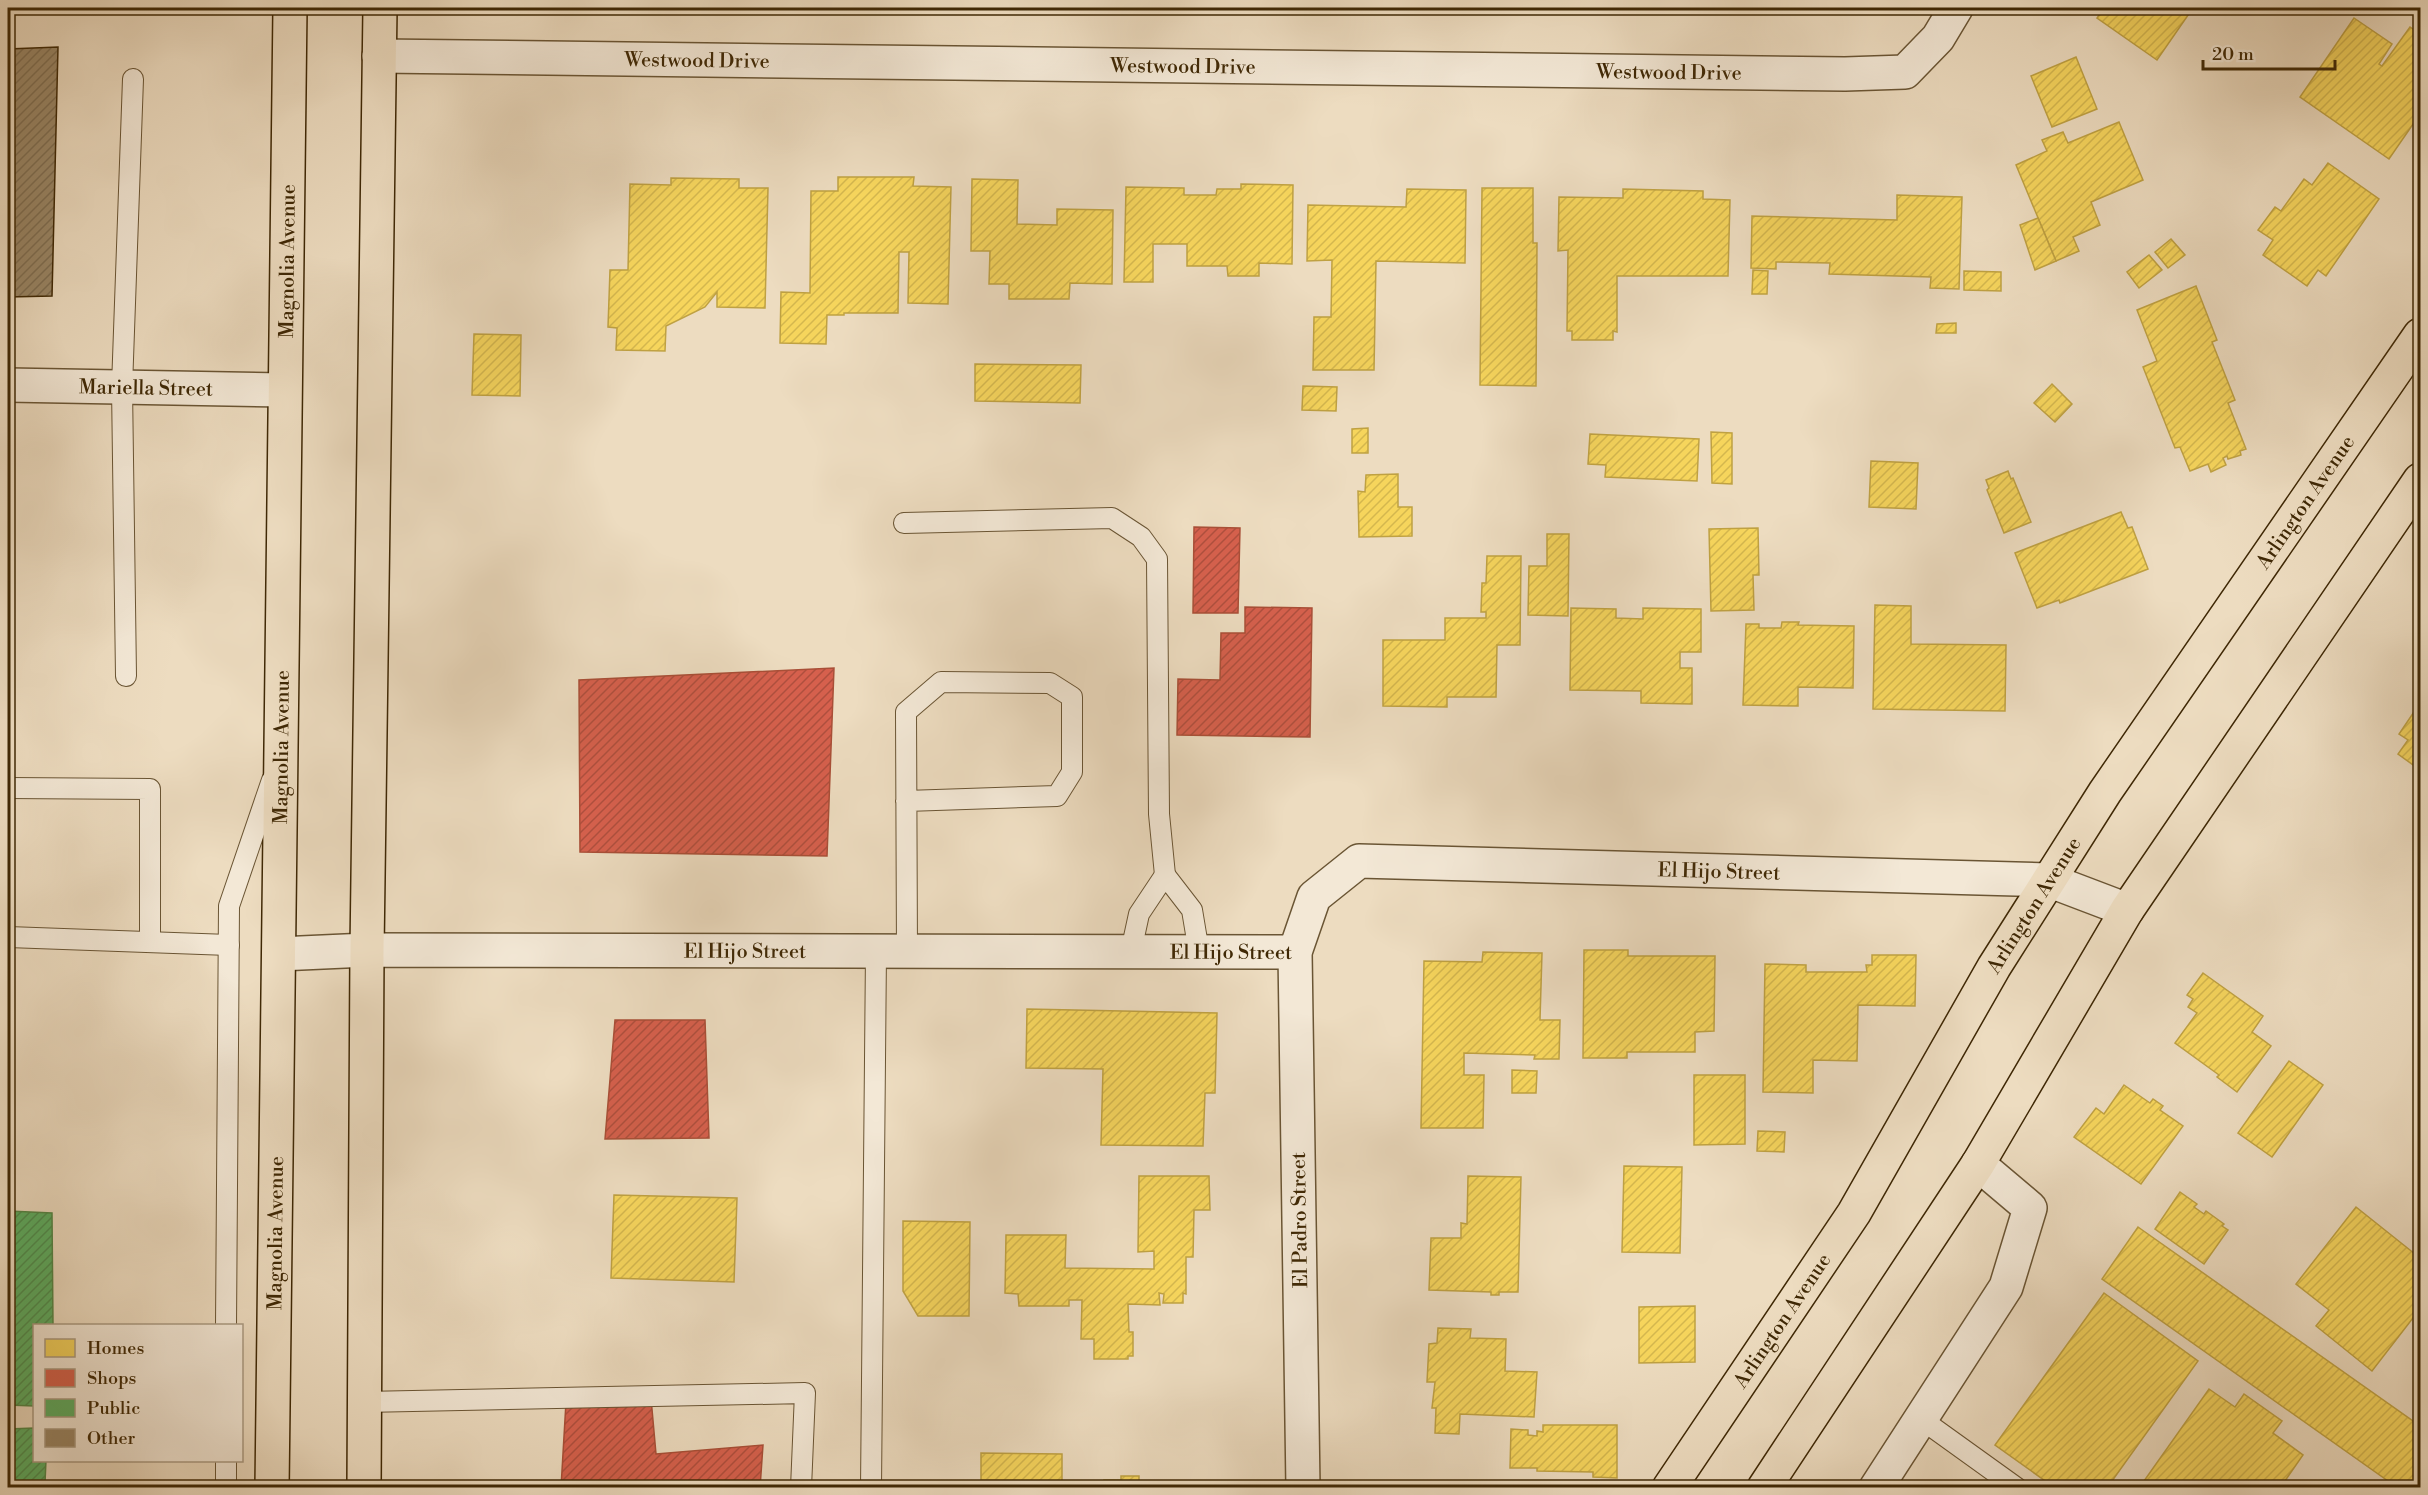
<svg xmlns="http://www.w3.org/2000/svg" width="2428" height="1495" font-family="'Libre Bodoni',serif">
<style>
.homes{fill:url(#homes-hatch);stroke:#bfa142;stroke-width:1.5}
.shops{fill:url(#shops-hatch);stroke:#a94f37;stroke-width:1.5}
.public{fill:url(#public-hatch);stroke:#528645;stroke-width:1.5}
.building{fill:url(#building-hatch);stroke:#3f2805;stroke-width:1.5}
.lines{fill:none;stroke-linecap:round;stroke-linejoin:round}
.service-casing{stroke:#6a5534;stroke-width:22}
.minor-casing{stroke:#6a5534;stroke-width:36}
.primary-casing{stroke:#3f2805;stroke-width:36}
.service{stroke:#f3e8d6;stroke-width:20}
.minor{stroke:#f3e8d6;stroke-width:33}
.primary{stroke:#eddcc0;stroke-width:33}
.labels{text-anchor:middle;stroke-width:6;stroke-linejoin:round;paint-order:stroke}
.street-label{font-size:20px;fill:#3f2805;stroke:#f3e8d6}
</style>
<defs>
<pattern id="homes-hatch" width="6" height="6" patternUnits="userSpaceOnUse" patternTransform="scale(1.5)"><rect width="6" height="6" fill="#f6d55c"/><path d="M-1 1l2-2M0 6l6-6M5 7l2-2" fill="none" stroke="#d4b74e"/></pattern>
<pattern id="shops-hatch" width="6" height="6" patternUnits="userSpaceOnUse" patternTransform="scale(1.5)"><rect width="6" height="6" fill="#d6604d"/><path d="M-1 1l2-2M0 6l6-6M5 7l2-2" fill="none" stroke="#af4f3e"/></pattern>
<pattern id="public-hatch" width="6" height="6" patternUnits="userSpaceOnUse" patternTransform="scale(1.5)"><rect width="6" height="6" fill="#5aae61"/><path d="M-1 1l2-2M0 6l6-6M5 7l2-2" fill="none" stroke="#4c8e4e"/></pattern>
<pattern id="building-hatch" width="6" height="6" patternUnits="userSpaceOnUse" patternTransform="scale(1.5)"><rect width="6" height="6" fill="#998666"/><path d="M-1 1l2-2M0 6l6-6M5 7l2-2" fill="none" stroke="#7e6e52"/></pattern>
</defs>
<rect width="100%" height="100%" fill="#eddcc0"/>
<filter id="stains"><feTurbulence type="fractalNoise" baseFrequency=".00333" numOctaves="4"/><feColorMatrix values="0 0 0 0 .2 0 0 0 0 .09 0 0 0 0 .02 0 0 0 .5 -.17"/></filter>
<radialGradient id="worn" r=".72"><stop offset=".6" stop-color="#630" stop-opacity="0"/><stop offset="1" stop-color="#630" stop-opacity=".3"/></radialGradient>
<!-- homes -->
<g class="homes">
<path d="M 2104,8 L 2193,8 L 2157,60 L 2097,18 Z"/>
<path d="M 2354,18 L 2392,44 L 2379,64 L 2382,66 L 2410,27 L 2420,34 L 2420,114 L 2389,159 L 2300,97 Z"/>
<path d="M 2076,57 L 2097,109 L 2052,127 L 2031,76 Z"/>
<path d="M 2119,122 L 2143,180 L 2091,202 L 2100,225 L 2073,237 L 2079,251 L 2056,261 L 2016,165 L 2047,151 L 2042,140 L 2063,132 L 2068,143 Z"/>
<path d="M 2328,163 L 2379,199 L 2326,276 L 2318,270 L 2307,286 L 2263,255 L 2273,240 L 2258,230 L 2275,207 L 2281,211 L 2304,179 L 2312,185 Z"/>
<path d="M 838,177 L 914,177 L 913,186 L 951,187 L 948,304 L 908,303 L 909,252 L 899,252 L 898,313 L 844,313 L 844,315 L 827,315 L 826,344 L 780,343 L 781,292 L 810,293 L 811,191 L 838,191 Z"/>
<path d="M 671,178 L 739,179 L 739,188 L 768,188 L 765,308 L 717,307 L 717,292 L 705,307 L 666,326 L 665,351 L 616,350 L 617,328 L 608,327 L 610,270 L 628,270 L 630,184 L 671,185 Z"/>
<path d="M 972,179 L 1018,180 L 1017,224 L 1057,225 L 1057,209 L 1113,210 L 1112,284 L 1070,283 L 1069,299 L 1009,299 L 1009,284 L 989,284 L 990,251 L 971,251 Z"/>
<path d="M 1241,184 L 1293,185 L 1292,264 L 1259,263 L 1259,276 L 1228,276 L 1227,266 L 1187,266 L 1187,244 L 1153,244 L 1153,282 L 1124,282 L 1126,187 L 1184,188 L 1184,195 L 1216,195 L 1217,189 L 1241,189 Z"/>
<path d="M 1482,188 L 1533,188 L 1533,243 L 1537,243 L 1536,386 L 1480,385 Z"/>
<path d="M 1407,189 L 1466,190 L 1465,263 L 1376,261 L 1374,370 L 1313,370 L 1314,317 L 1331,317 L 1332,260 L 1307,261 L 1308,205 L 1406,207 Z"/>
<path d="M 1623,189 L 1703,191 L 1703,199 L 1730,200 L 1728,276 L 1617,276 L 1617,332 L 1613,331 L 1613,340 L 1572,340 L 1572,331 L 1567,331 L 1568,250 L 1558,251 L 1559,197 L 1623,198 Z"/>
<path d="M 1897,195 L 1962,197 L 1959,289 L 1930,288 L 1931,277 L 1829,274 L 1830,263 L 1776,262 L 1776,269 L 1751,268 L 1752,216 L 1897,220 Z"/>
<path d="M 2038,218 L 2056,261 L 2035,270 L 2020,225 Z"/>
<path d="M 2171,239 L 2185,255 L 2168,268 L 2155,252 Z"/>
<path d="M 2149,255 L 2162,270 L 2139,288 L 2127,272 Z"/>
<path d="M 1753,270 L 1768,271 L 1767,294 L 1752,294 Z"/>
<path d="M 1964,271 L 2001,272 L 2001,291 L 1964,290 Z"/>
<path d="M 2196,286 L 2217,340 L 2212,342 L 2235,400 L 2228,403 L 2246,449 L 2240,451 L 2241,455 L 2228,459 L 2227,456 L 2223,458 L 2226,465 L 2211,472 L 2208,464 L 2190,471 L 2180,447 L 2175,448 L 2143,367 L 2157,361 L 2137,310 Z"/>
<path d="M 1956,323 L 1956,333 L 1936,333 L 1937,324 Z"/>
<path d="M 474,334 L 521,335 L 520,396 L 472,395 Z"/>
<path d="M 975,364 L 1081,365 L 1080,403 L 975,401 Z"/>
<path d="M 2052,384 L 2072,404 L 2055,422 L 2034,403 Z"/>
<path d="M 1303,386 L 1337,387 L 1336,411 L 1302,410 Z"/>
<path d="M 1368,428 L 1368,453 L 1352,453 L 1352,429 Z"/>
<path d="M 1711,432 L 1732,433 L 1732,484 L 1712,483 Z"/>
<path d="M 1590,434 L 1699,439 L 1697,481 L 1605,477 L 1606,465 L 1588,464 Z"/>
<path d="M 1871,461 L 1918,463 L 1916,509 L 1869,507 Z"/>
<path d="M 2008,471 L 2011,479 L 2013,478 L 2031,522 L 2004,533 L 1987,490 L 1989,488 L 1986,480 Z"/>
<path d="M 1398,474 L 1398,507 L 1412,507 L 1412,536 L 1359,537 L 1358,491 L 1365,492 L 1366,475 Z"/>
<path d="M 2121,512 L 2128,528 L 2132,527 L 2148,569 L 2060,603 L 2059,600 L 2037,608 L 2015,553 Z"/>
<path d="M 1758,528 L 1759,575 L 1753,575 L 1754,610 L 1711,611 L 1709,529 Z"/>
<path d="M 1547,534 L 1569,534 L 1568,616 L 1528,615 L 1529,566 L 1547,566 Z"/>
<path d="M 1487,556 L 1521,556 L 1520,645 L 1497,645 L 1496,697 L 1447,697 L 1447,707 L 1383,706 L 1383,640 L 1445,640 L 1445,618 L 1486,618 L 1486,612 L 1481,612 L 1482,583 L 1486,583 Z"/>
<path d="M 1875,605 L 1911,606 L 1911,644 L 2006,645 L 2005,711 L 1873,709 Z"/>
<path d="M 1571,608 L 1616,609 L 1616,618 L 1643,619 L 1643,608 L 1701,609 L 1701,652 L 1680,652 L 1680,668 L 1692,668 L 1692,704 L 1641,703 L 1641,691 L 1570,690 Z"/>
<path d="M 1782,622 L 1799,622 L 1798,625 L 1854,626 L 1853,688 L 1798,687 L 1798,706 L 1743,705 L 1746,624 L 1759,624 L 1759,628 L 1781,628 Z"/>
<path d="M 2420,703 L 2420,770 L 2398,754 L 2408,740 L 2399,734 Z"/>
<path d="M 1584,950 L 1628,950 L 1628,956 L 1715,956 L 1714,1031 L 1695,1032 L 1695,1052 L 1627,1052 L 1627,1058 L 1583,1058 Z"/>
<path d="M 1483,952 L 1542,953 L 1540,1020 L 1560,1020 L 1559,1059 L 1534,1059 L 1535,1055 L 1464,1053 L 1464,1075 L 1484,1075 L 1483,1128 L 1421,1128 L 1424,961 L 1482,962 Z"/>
<path d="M 1872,955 L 1916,955 L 1915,1006 L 1858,1005 L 1857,1061 L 1813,1060 L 1813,1093 L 1763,1092 L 1765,964 L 1806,965 L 1806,972 L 1867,972 L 1866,965 L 1872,965 Z"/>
<path d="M 2203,973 L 2263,1016 L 2252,1032 L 2271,1046 L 2237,1092 L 2217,1077 L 2219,1075 L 2175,1043 L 2197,1013 L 2188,1007 L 2193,999 L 2187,995 Z"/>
<path d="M 1027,1009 L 1217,1013 L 1215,1093 L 1205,1093 L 1203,1146 L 1101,1145 L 1103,1069 L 1026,1068 Z"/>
<path d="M 2289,1061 L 2323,1085 L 2272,1157 L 2238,1133 Z"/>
<path d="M 1512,1070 L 1537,1071 L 1536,1093 L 1512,1093 Z"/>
<path d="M 1694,1075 L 1745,1075 L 1745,1144 L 1694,1145 Z"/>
<path d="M 2124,1085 L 2150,1103 L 2153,1099 L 2163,1106 L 2160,1110 L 2183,1126 L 2141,1184 L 2074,1137 L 2096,1108 L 2104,1114 Z"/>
<path d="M 1758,1131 L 1785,1132 L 1784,1152 L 1757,1151 Z"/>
<path d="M 1624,1166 L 1682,1167 L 1680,1253 L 1622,1252 Z"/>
<path d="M 1139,1176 L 1209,1176 L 1210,1210 L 1194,1210 L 1193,1257 L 1186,1257 L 1186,1294 L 1183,1293 L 1183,1303 L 1163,1303 L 1164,1294 L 1159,1293 L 1160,1305 L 1128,1304 L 1129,1332 L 1133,1332 L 1133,1356 L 1128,1356 L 1128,1359 L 1094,1359 L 1094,1339 L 1081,1339 L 1082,1300 L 1069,1300 L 1069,1306 L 1019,1306 L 1018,1294 L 1005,1293 L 1006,1235 L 1066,1235 L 1065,1268 L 1154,1269 L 1154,1251 L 1138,1252 Z"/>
<path d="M 1468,1176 L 1521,1177 L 1518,1292 L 1499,1292 L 1499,1295 L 1491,1295 L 1491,1292 L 1429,1290 L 1431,1238 L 1461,1238 L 1461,1223 L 1467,1224 Z"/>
<path d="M 2180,1192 L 2197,1204 L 2194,1207 L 2204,1214 L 2206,1211 L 2224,1224 L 2222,1226 L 2228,1230 L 2204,1264 L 2155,1229 Z"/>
<path d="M 614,1195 L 737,1198 L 734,1282 L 611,1278 Z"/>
<path d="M 2356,1207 L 2420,1258 L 2420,1317 L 2416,1314 L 2372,1371 L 2316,1326 L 2329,1310 L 2296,1284 Z"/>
<path d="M 903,1221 L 970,1222 L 969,1316 L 918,1316 L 903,1291 Z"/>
<path d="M 2138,1227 L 2420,1426 L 2420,1488 L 2398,1488 L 2102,1279 Z"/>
<path d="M 2104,1293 L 2198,1361 L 2107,1488 L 2055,1488 L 1995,1445 Z"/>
<path d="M 1695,1306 L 1695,1362 L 1639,1363 L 1639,1307 Z"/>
<path d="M 1438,1328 L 1471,1329 L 1470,1338 L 1506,1339 L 1505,1371 L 1537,1372 L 1534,1417 L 1460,1414 L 1459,1434 L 1435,1433 L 1436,1408 L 1432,1408 L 1435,1382 L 1427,1382 L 1429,1344 L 1437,1343 Z"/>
<path d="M 2209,1389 L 2235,1407 L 2244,1394 L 2282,1421 L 2273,1433 L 2303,1455 L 2280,1488 L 2139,1488 Z"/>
<path d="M 1543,1425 L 1617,1425 L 1617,1478 L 1593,1477 L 1593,1472 L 1537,1471 L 1537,1468 L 1510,1468 L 1511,1429 L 1528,1430 L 1528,1435 L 1537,1436 L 1537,1431 L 1543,1432 Z"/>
<path d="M 981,1453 L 1062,1454 L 1062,1488 L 1024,1488 L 1024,1481 L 981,1480 Z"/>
<path d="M 1121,1476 L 1139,1476 L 1139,1488 L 1104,1488 L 1104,1480 L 1121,1480 Z"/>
<path d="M 1426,1484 L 1530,1487 L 1530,1488 L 1426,1488 Z"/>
</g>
<!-- shops -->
<g class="shops">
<path d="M 1194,527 L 1240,528 L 1238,613 L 1193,613 Z"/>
<path d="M 1245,607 L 1312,608 L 1310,737 L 1177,735 L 1178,679 L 1220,680 L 1221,633 L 1245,633 Z"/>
<path d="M 834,668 L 827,856 L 580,852 L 579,680 Z"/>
<path d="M 615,1020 L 705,1020 L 709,1138 L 605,1139 Z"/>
<path d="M 651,1398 L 656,1454 L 763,1445 L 760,1488 L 561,1488 L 566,1402 Z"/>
</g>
<!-- public -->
<g class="public">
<path d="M 8,1211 L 52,1213 L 53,1326 L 34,1326 L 34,1406 L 8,1405 Z"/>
<path d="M 34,1428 L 34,1460 L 46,1460 L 45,1483 L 49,1482 L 49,1488 L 8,1488 L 8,1429 Z"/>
</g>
<!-- building -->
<path class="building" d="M 58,47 L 52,296 L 8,297 L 8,49 Z"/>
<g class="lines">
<!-- service casing -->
<g class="service-casing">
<g id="service">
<path d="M 904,523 L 1112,518 L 1141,537 L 1157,559 L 1159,814 L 1165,875"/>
<path d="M 126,676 L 122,387 L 133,79"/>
<path d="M 8,788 L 150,789 L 150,942"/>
<path d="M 906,801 L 1057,796 L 1072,772 L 1072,697 L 1050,683 L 941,682 L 906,712 L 907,952"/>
<path d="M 8,937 L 229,945"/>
<path d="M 1131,951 L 1139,914 L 1165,875 L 1192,910 L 1199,952"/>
<path d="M 226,1326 L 229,906 L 272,780"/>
<path d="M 364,1402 L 805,1393 L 801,1488"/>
<path d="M 1921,1419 L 2017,1488"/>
<path d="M 226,1488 L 226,1460"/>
<path d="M 871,1488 L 876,952"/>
</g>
</g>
<!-- minor casing -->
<g class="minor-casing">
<g id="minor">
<path id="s1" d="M 379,56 L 1845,74 L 1905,72 L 1938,38 L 1956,8"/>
<path id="s2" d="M 8,385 L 284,390"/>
<path id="s3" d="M 279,954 L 367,950 L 1295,952"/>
<path id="s4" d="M 1303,1488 L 1295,952 L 1314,897 L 1359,861 L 2048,880 L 2127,910"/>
<path d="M 1876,1488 L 2006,1287 L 2030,1208 L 1978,1164"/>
</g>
</g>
<!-- primary casing -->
<g class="primary-casing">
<g id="primary">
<path id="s5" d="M 272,1488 L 290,8"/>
<path d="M 364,1488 L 367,950 L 380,8"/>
<path id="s6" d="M 1669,1488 L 1854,1213 L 1994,967 L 2105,792 L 2420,335"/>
<path d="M 1764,1488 L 1978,1164 L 2127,910 L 2420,480"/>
</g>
</g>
<!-- service -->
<use href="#service" class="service"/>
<!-- minor -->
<use href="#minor" class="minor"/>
<!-- primary -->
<use href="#primary" class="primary"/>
</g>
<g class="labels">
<!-- street labels -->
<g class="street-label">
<text dy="7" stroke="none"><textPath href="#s1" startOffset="318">Westwood Drive</textPath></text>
<text dy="7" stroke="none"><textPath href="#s1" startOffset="804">Westwood Drive</textPath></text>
<text dy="7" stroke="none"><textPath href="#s1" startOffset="1290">Westwood Drive</textPath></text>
<text dy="7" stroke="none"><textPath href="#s5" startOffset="1227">Magnolia Avenue</textPath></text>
<text dy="7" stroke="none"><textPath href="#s2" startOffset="138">Mariella Street</textPath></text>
<text dy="7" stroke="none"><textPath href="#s6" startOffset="1174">Arlington Avenue</textPath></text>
<text dy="7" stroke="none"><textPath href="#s5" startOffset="741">Magnolia Avenue</textPath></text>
<text dy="7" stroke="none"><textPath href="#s4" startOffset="1012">El Hijo Street</textPath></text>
<text dy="7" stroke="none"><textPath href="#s6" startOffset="688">Arlington Avenue</textPath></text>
<text dy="7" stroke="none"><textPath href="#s3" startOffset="952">El Hijo Street</textPath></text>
<text dy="7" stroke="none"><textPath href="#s3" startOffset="466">El Hijo Street</textPath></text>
<text transform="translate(1299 1220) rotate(-91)" y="7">El Padro Street</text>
<text dy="7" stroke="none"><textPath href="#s5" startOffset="255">Magnolia Avenue</textPath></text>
<text dy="7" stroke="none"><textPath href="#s6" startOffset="202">Arlington Avenue</textPath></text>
</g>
</g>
<!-- margin -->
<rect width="2428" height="1495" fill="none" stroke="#eddcc0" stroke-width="30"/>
<rect x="9" y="9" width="2410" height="1477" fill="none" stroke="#3f2805" stroke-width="3"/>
<rect x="15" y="15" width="2398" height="1465" fill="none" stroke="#3f2805" stroke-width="1.5"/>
<!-- legend -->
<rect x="33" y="1324" width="210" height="138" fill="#f3e8d6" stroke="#ab9b82" stroke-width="1.5"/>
<rect x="45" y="1339" width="30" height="18" fill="#f6d55c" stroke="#ab9b82" stroke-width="1.5"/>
<text x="87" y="1354" font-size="18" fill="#3f2805">Homes</text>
<rect x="45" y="1369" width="30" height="18" fill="#d6604d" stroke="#ab9b82" stroke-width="1.5"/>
<text x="87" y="1384" font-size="18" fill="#3f2805">Shops</text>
<rect x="45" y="1399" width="30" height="18" fill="#5aae61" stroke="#ab9b82" stroke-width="1.5"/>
<text x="87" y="1414" font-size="18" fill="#3f2805">Public</text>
<rect x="45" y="1429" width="30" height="18" fill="#998666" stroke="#ab9b82" stroke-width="1.5"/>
<text x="87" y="1444" font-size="18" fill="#3f2805">Other</text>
<!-- scale -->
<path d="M2203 60v9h132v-9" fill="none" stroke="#3f2805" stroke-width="3"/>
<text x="2212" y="60" font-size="18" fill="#3f2805" stroke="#f3e8d6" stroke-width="4.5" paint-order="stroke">20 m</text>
<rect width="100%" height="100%" filter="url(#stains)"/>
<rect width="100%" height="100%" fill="url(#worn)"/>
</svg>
